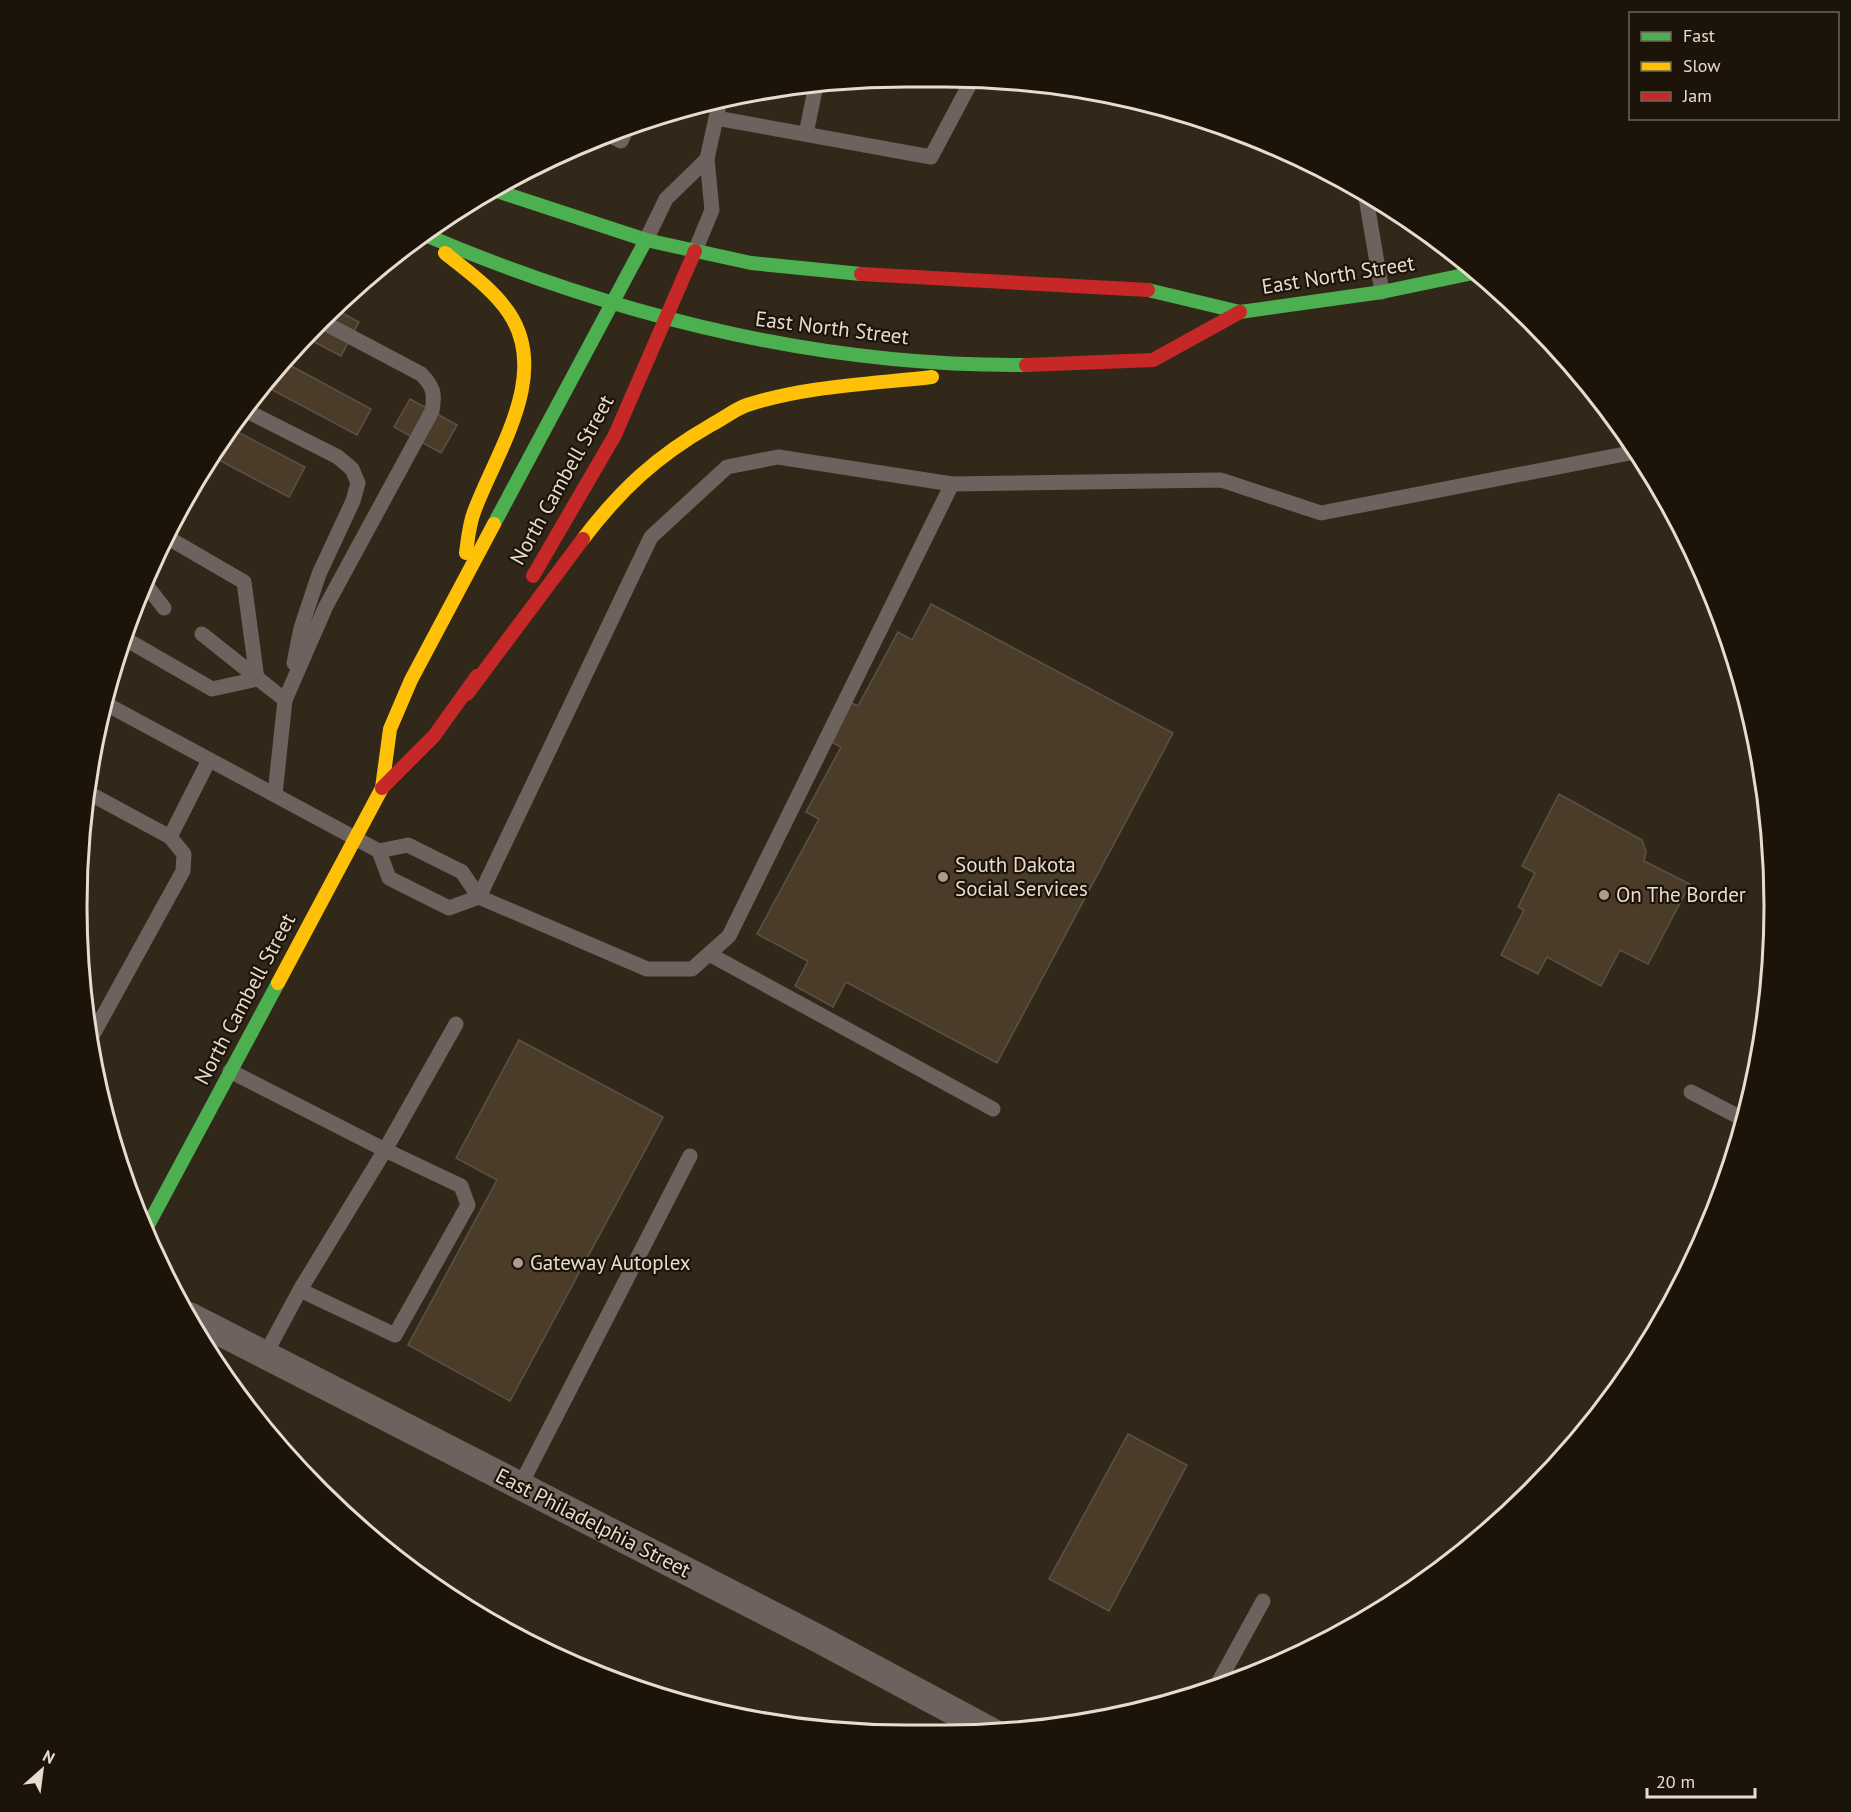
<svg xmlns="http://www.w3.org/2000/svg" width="1851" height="1812" font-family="'PT Sans',sans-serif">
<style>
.building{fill:#4a3c29;stroke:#5b5247;stroke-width:1.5}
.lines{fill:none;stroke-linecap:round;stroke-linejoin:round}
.lane{stroke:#6d625d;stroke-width:15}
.street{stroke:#6d625d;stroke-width:28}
.fast{stroke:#4caf50;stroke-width:14}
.slow{stroke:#ffc107;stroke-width:14}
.jam{stroke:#c62828;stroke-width:14}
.poi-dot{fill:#a99d8f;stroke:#1d1409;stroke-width:2}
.labels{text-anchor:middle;stroke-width:4.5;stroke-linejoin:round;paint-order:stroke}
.street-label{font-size:21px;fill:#e9dcce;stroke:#1d1409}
.poi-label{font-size:21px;fill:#e9dcce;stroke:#1d1409;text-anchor:start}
.rim{fill:none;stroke:#e9dcce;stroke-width:3}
</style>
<rect width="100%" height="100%" fill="#32281a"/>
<!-- building -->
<g class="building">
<path d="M 333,308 L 359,322 L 341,356 L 305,337 Z"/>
<path d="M 284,362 L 371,409 L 357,435 L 265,386 Z"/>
<path d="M 410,399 L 457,425 L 441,453 L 394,427 Z"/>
<path d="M 230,428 L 305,467 L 289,497 L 211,456 Z"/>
<path d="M 931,604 L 1173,733 L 997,1063 L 846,982 L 833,1007 L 795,986 L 808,961 L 757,934 L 819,819 L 806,812 L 841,747 L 831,742 L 852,703 L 858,706 L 898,632 L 912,640 Z"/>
<path d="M 1559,794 L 1642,840 L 1646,851 L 1644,861 L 1690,884 L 1648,964 L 1620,950 L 1601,986 L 1547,957 L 1538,974 L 1501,955 L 1524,910 L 1518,907 L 1535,873 L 1522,866 Z"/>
<path d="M 519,1040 L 663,1117 L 510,1401 L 408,1345 L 497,1180 L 456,1158 Z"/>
<path d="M 1128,1434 L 1187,1465 L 1109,1611 L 1049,1579 Z"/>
</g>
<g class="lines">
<!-- lane -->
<g class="lane">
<path d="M 716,118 L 931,157 L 972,80"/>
<path d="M 607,134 L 621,141 L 627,128"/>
<path d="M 806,134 L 816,85"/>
<path d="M 1365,192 L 1382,292"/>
<path d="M 646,240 L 666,199 L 707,159"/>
<path d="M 695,251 L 712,210 L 707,159 L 720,100"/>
<path d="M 245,410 L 338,457 L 352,469 L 358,483 L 353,501 L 319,574 L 301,628 L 294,663"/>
<path d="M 170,539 L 244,582 L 257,679"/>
<path d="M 147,586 L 164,608"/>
<path d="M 202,634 L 285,700 L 287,693"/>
<path d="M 122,637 L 212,689 L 257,679"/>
<path d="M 106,704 L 379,851 L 408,845 L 462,872 L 479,897 L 647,969 L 692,969 L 729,936 L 952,484 L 1221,480 L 1321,513 L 1635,452"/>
<path d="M 85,791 L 170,837"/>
<path d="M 275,794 L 285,700 L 326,606 L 432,411 C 435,394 434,387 421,374 L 319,320"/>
<path d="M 379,851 L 389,878 L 449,908 L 479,897 L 651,537 L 727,467 L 778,457 L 952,484"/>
<path d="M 709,954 L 993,1109"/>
<path d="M 91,1038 L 183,871 L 184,854 L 170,837 L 209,760"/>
<path d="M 230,1071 L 385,1150 L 456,1024"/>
<path d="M 1691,1092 L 1743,1119"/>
<path d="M 265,1355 L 300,1290 L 385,1150 L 461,1186 L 468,1205 L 395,1335 L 300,1290"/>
<path d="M 520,1486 L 690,1156"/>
<path d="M 1217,1685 L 1263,1601"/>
</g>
<!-- street -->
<path class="street" d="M 189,1316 L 819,1639 L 996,1734"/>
<!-- fast -->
<g class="fast">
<path d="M 494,190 L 646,240 L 751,263 L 861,274"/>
<path d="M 423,234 C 614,315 817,367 1026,365"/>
<path d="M 1148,290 L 1240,312 L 1382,292 L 1478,272"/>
<path d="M 494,524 L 646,240"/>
<path d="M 146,1229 L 278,983"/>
</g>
<!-- slow -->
<g class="slow">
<path d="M 445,253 C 467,271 493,289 509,313 C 551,376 496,452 474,512 C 469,525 468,539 466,553"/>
<path d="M 583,539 C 621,489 657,456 711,425 C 723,419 735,409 747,405 C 806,386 871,384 932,377"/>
<path d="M 278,983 L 382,788 L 390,729 L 411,680 L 494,524"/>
</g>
<!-- jam -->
<g class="jam">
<path d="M 861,274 L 1148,290"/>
<path d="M 1026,365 L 1153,360 L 1240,312"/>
<path d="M 533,576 L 615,435 L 695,251"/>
<path d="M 467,694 L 583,539"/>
<path d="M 382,788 L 434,736 L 477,676"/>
</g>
</g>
<!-- markers -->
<g class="poi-dot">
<circle cx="943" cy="877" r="6"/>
<circle cx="1604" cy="895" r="6"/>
<circle cx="518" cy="1263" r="6"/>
</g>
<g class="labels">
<!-- street labels -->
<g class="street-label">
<text transform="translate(1338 275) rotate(-9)" y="7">East North Street</text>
<text transform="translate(832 328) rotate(7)" y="7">East North Street</text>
<text transform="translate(562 480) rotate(-61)" y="7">North Cambell Street</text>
<text transform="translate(245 999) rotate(-62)" y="7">North Cambell Street</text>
<text transform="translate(593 1523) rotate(27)" y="7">East Philadelphia Street</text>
</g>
<!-- poi labels -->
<g class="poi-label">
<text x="955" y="872">South Dakota<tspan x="955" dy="24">Social Services</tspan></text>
<text x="1616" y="902">On The Border</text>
<text x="530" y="1270">Gateway Autoplex</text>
</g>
</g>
<!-- crop -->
<path d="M0 0H1851V1812H0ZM906 87H945A819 819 0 0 1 1764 906V906A819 819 0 0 1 945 1725H906A819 819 0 0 1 87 906V906A819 819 0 0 1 906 87Z" fill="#1d1409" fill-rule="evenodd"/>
<path class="rim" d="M906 87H945A819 819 0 0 1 1764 906V906A819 819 0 0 1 945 1725H906A819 819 0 0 1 87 906V906A819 819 0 0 1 906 87Z"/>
<!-- legend -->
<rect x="1629" y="12" width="210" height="108" fill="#1d1409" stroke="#6f6458" stroke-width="1.5"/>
<rect x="1641" y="32" width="30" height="9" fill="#4caf50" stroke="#6f6458" stroke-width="1.5"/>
<text x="1683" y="42" font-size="18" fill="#e9dcce">Fast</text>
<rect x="1641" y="62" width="30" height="9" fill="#ffc107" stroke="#6f6458" stroke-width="1.5"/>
<text x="1683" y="72" font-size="18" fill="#e9dcce">Slow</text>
<rect x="1641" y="92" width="30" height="9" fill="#c62828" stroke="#6f6458" stroke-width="1.5"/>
<text x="1683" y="102" font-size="18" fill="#e9dcce">Jam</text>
<!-- north arrow -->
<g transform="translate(42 1770) rotate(28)" stroke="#1d1409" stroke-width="4.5" paint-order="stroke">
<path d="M0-4.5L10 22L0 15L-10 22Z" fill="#e9dcce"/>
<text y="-9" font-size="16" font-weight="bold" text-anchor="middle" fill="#e9dcce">N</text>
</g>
<!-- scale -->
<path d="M1647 1788v9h108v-9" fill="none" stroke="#e9dcce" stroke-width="3"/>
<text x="1656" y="1788" font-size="18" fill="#e9dcce" stroke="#1d1409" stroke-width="4.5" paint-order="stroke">20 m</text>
</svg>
